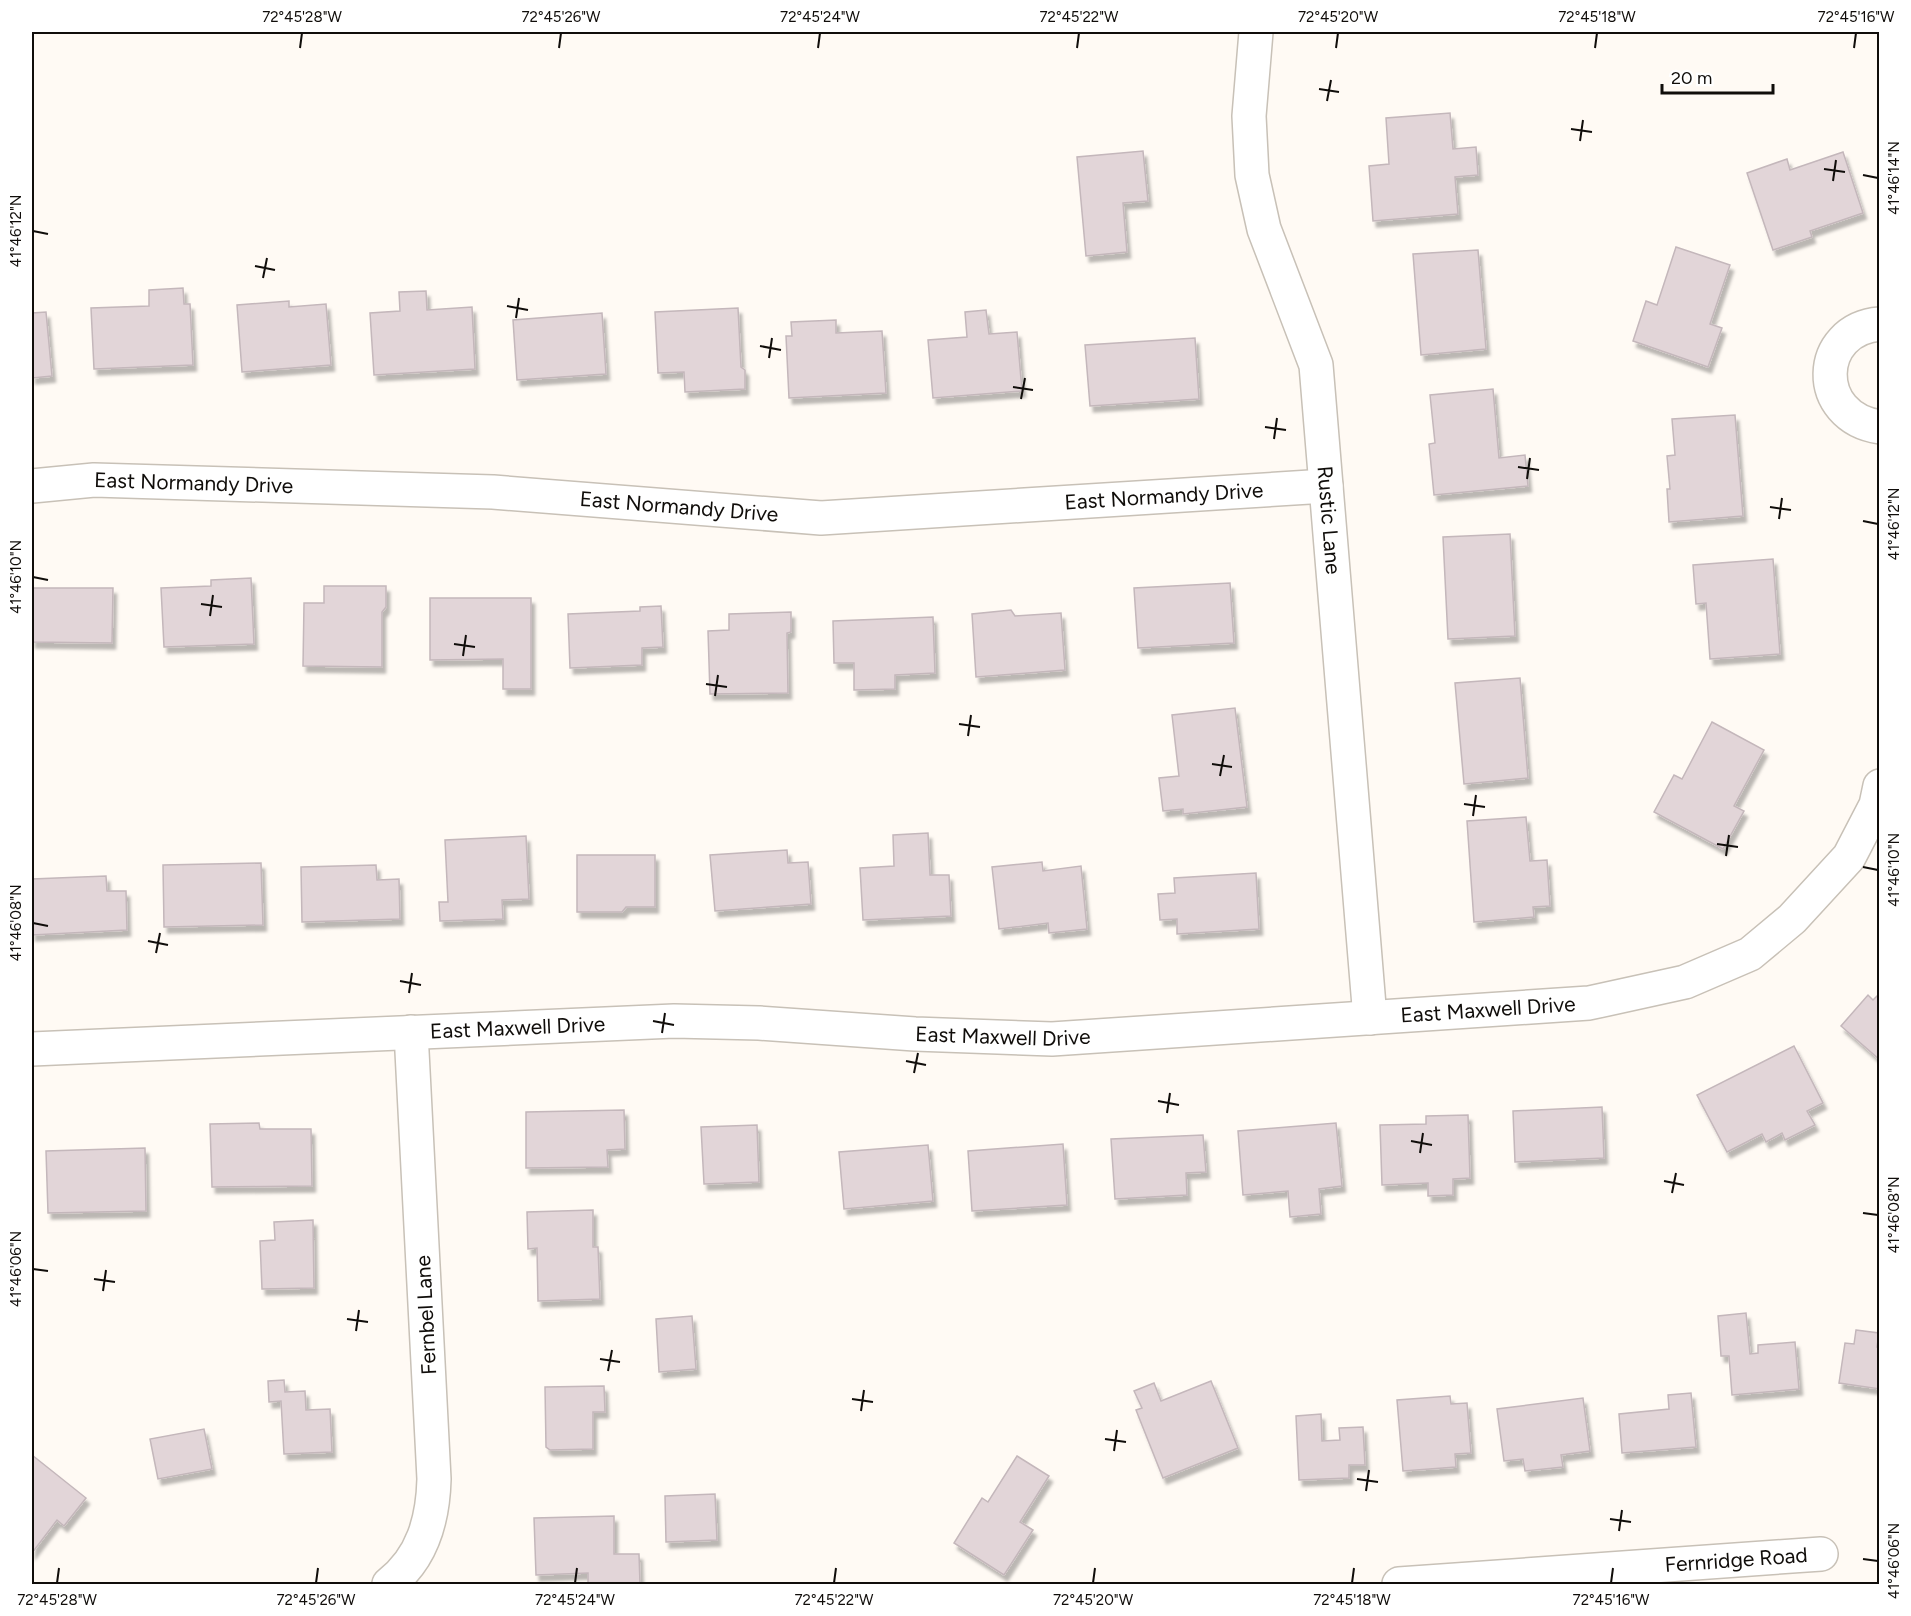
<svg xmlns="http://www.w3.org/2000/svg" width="1911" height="1616" font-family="Figtree,sans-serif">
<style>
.building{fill:#e2d5d8;stroke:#c4b7bb;stroke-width:1.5;filter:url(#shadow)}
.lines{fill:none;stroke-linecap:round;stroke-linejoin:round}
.minor-casing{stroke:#c8c1b7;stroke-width:36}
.minor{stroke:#fff;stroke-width:33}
.ticks{fill:none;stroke:#100d0a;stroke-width:2}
.labels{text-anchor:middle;stroke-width:5;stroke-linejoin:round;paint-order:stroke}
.street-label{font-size:21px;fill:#100d0a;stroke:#fff}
.neatline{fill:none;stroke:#100d0a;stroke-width:2}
.ticks-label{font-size:15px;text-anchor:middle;fill:#100d0a}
</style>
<defs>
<filter id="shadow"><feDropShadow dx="3.5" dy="6" stdDeviation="1.5" flood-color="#0004"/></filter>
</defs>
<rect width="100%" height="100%" fill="#fffaf4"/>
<!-- building -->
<g class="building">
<path d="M 1450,113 L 1453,149 L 1476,147 L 1478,175 L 1455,177 L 1458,214 L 1373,221 L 1369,166 L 1389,164 L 1386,118 Z"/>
<path d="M 1143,151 L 1148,201 L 1123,203 L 1127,252 L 1086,256 L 1077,157 Z"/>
<path d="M 1843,152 L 1863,213 L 1810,231 L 1812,237 L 1773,250 L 1747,173 L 1787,159 L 1790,170 Z"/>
<path d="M 1676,247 L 1730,265 L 1710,324 L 1722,328 L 1708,367 L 1633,341 L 1646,301 L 1657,305 Z"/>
<path d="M 1478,250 L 1486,349 L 1421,355 L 1413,254 Z"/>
<path d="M 183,288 L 184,304 L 190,304 L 193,365 L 94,369 L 91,308 L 149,306 L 149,290 Z"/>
<path d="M 426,291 L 427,310 L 472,307 L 475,369 L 374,375 L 370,313 L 400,311 L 399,292 Z"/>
<path d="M 289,301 L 289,307 L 326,304 L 331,365 L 242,372 L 237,305 Z"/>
<path d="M 738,308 L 741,367 L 745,370 L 745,389 L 685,392 L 684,372 L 658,373 L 655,312 Z"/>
<path d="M 986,310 L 989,334 L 1017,332 L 1022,391 L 933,398 L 928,340 L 967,337 L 965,312 Z"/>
<path d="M 46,312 L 52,376 L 32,378 L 32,313 Z"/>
<path d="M 602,313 L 606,374 L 517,380 L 513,320 Z"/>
<path d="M 836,320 L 836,333 L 882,331 L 886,393 L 789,398 L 786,336 L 792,336 L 791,322 Z"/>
<path d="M 1195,338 L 1199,399 L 1090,406 L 1085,345 Z"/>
<path d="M 1493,389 L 1499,458 L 1525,455 L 1528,486 L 1434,495 L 1429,444 L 1435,443 L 1430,395 Z"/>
<path d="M 1735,415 L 1743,516 L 1669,522 L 1667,489 L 1670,489 L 1667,456 L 1675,455 L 1672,419 Z"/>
<path d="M 1510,534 L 1515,636 L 1448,639 L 1443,537 Z"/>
<path d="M 1773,559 L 1780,654 L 1710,659 L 1706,603 L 1696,604 L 1693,565 Z"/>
<path d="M 251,578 L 254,644 L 164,647 L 161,588 L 211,586 L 211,580 Z"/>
<path d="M 1230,583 L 1234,643 L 1138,648 L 1134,588 Z"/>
<path d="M 324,586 L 386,586 L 386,607 L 382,612 L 382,667 L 303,666 L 304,603 L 324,603 Z"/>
<path d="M 32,588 L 113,588 L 112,643 L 32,642 Z"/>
<path d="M 430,598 L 531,598 L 531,689 L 503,689 L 503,659 L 430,660 Z"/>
<path d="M 661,606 L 663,647 L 642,648 L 642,665 L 570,668 L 568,614 L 640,611 L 640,607 Z"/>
<path d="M 1011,610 L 1015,616 L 1061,613 L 1065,670 L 976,677 L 972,614 Z"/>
<path d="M 791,612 L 791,632 L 787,633 L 788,693 L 710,694 L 708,631 L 729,630 L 729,614 Z"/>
<path d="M 933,617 L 935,673 L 895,675 L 895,689 L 854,690 L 854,663 L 834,663 L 833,621 Z"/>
<path d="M 1520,678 L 1528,778 L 1464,784 L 1455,683 Z"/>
<path d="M 1235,708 L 1247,807 L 1183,814 L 1183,809 L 1163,811 L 1159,778 L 1179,776 L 1172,715 Z"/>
<path d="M 1712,722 L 1764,750 L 1734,806 L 1744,811 L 1723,849 L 1654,812 L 1674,775 L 1682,779 Z"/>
<path d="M 1526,817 L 1530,861 L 1547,860 L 1550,906 L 1533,907 L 1534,917 L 1474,922 L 1467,821 Z"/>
<path d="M 928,833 L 930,875 L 949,875 L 951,916 L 863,920 L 860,868 L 894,866 L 893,835 Z"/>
<path d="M 526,836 L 529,899 L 502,900 L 503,919 L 440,921 L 439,902 L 448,902 L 445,840 Z"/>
<path d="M 787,850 L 788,863 L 808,862 L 811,904 L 715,911 L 710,855 Z"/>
<path d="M 577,855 L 655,855 L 655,907 L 626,907 L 622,912 L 577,912 Z"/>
<path d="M 1042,862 L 1043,871 L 1081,866 L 1087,929 L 1049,933 L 1048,923 L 999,929 L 992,867 Z"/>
<path d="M 261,863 L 263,925 L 164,927 L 163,865 Z"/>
<path d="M 376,865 L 377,880 L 399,879 L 400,919 L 302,922 L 301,867 Z"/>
<path d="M 1256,873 L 1259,929 L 1177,934 L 1177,919 L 1160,920 L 1158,894 L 1175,893 L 1174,878 Z"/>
<path d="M 106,876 L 107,891 L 126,891 L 127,930 L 32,935 L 32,879 Z"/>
<path d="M 1880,993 L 1880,1060 L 1841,1026 L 1868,995 L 1873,1000 Z"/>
<path d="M 1794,1046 L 1823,1103 L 1807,1111 L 1815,1125 L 1785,1140 L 1782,1133 L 1766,1142 L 1762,1134 L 1727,1152 L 1697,1095 Z"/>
<path d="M 1602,1107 L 1604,1158 L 1515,1162 L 1513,1111 Z"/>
<path d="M 624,1110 L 625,1149 L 607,1150 L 608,1167 L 526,1168 L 526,1112 Z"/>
<path d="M 1468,1115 L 1470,1178 L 1453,1179 L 1453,1195 L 1428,1196 L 1428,1183 L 1382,1185 L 1380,1125 L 1426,1124 L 1426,1116 Z"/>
<path d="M 259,1123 L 260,1129 L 311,1129 L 312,1186 L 212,1187 L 210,1124 Z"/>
<path d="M 1336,1123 L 1342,1186 L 1319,1189 L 1321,1214 L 1290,1217 L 1288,1191 L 1243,1195 L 1238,1131 Z"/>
<path d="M 757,1125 L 759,1182 L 704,1184 L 701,1127 Z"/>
<path d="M 1203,1135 L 1206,1172 L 1186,1173 L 1187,1195 L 1115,1199 L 1111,1139 Z"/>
<path d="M 1063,1144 L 1067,1205 L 972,1211 L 968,1151 Z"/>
<path d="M 928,1145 L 933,1201 L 844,1209 L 839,1152 Z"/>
<path d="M 145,1148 L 146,1211 L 48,1213 L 46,1151 Z"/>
<path d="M 593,1210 L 593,1247 L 598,1247 L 600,1299 L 538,1301 L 537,1248 L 528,1249 L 527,1212 Z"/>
<path d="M 313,1220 L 314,1288 L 262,1289 L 260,1241 L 275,1240 L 274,1222 Z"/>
<path d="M 1746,1313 L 1750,1354 L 1758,1353 L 1758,1345 L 1795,1342 L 1799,1389 L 1732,1395 L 1729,1356 L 1721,1356 L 1718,1316 Z"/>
<path d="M 692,1316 L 696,1369 L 659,1372 L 656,1319 Z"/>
<path d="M 1856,1330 L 1879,1333 L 1877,1347 L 1880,1347 L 1880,1389 L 1839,1383 L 1845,1343 L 1854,1344 Z"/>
<path d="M 284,1380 L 285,1392 L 305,1391 L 306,1410 L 330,1409 L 332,1452 L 284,1454 L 281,1401 L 269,1402 L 268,1381 Z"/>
<path d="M 1211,1381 L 1238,1448 L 1163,1478 L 1136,1410 L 1142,1408 L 1134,1391 L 1154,1383 L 1161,1401 Z"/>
<path d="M 604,1386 L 605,1412 L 593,1412 L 593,1449 L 550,1450 L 546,1447 L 545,1387 Z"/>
<path d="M 1691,1393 L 1696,1447 L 1622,1453 L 1619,1414 L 1669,1409 L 1668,1395 Z"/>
<path d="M 1450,1396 L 1451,1404 L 1467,1403 L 1471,1453 L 1455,1454 L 1456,1467 L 1403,1471 L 1397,1400 Z"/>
<path d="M 1583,1398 L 1590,1451 L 1561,1455 L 1563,1467 L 1525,1471 L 1523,1459 L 1504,1461 L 1497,1409 Z"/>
<path d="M 1321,1414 L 1322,1441 L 1340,1440 L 1339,1428 L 1363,1427 L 1365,1465 L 1349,1465 L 1349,1478 L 1299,1480 L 1296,1416 Z"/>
<path d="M 204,1429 L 212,1469 L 158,1479 L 150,1439 Z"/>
<path d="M 32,1455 L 86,1498 L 64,1526 L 57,1520 L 32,1553 Z"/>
<path d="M 1017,1456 L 1049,1476 L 1020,1522 L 1033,1530 L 1004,1575 L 954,1543 L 982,1498 L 988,1502 Z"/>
<path d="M 715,1494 L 717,1540 L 666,1542 L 665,1496 Z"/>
<path d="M 614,1516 L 614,1554 L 639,1554 L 640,1584 L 588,1584 L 588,1573 L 536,1575 L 534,1518 Z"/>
</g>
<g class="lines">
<!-- minor casing -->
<g class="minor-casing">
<g id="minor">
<path id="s1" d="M 1256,32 L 1249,116 L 1252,175 L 1264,229 L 1316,365 L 1370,1018"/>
<path d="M 1880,324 C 1815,329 1812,417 1880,427"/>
<path id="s2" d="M 32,486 L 94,480 L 493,492 L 821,518 L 1326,486"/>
<path id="s3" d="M 32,1049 L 674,1021 L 759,1023 L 915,1034 L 1052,1039 L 1589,1003 L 1685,982 L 1750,954 L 1792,919 L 1849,857 L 1876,805 L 1880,786"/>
<path d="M 389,1584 C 423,1558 433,1519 434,1479 L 411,1032"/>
<path id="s4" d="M 1399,1584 L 1821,1554"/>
</g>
</g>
<!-- minor -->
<use href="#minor" class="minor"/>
</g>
<!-- ticks -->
<path class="ticks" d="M 300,48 L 302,33M 559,48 L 561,33M 818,48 L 820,33M 1077,48 L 1079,33M 1336,48 L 1338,33M 1595,48 L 1597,33M 1854,48 L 1856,33M 1319,89 L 1339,92M 1327,101 L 1331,80M 1571,129 L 1592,132M 1580,141 L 1583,120M 1824,169 L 1845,172M 1863,175 L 1878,178M 1833,181 L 1836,160M 33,231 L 48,234M 255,266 L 275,270M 263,278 L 267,258M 507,306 L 528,310M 516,318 L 519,298M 760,346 L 781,350M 769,358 L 772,338M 1013,387 L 1033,390M 1021,399 L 1025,378M 1265,427 L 1286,430M 1274,439 L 1277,418M 1518,467 L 1539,470M 1527,479 L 1530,458M 1770,507 L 1791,510M 1779,519 L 1782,498M 1863,521 L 1878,524M 33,577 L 48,580M 201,604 L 222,607M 210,616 L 213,595M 454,644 L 475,647M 463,656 L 466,635M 706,684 L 727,687M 715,696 L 718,675M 959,724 L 980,727M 968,736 L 971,715M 1212,764 L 1232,767M 1220,776 L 1224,755M 1464,804 L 1485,807M 1473,816 L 1476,795M 1717,844 L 1738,847M 1726,856 L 1729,835M 1863,867 L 1878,870M 33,923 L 48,926M 148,941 L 168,945M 156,953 L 160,933M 400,981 L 421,985M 409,993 L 412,973M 653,1021 L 674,1025M 662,1033 L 665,1013M 906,1061 L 926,1065M 914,1073 L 918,1053M 1158,1101 L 1179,1105M 1167,1113 L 1170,1093M 1411,1141 L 1432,1145M 1420,1153 L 1423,1133M 1664,1181 L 1684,1185M 1672,1193 L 1676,1173M 1863,1213 L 1878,1215M 33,1269 L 48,1271M 94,1279 L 115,1282M 103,1291 L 106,1270M 347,1319 L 368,1322M 356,1331 L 359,1310M 600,1359 L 620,1362M 608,1371 L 612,1350M 852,1399 L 873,1402M 861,1411 L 864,1390M 1105,1439 L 1126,1442M 1114,1451 L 1117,1430M 1357,1479 L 1378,1482M 1366,1491 L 1369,1470M 1610,1519 L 1631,1522M 1619,1531 L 1622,1510M 1863,1559 L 1878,1561M 57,1583 L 59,1568M 316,1583 L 318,1568M 575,1583 L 577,1568M 834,1583 L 836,1568M 1093,1583 L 1095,1568M 1352,1583 L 1354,1568M 1611,1583 L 1613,1568"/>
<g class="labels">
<!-- street labels -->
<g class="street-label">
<text dy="7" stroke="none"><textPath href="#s2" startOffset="162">East Normandy Drive</textPath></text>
<text dy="7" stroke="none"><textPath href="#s2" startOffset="1134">East Normandy Drive</textPath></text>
<text dy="7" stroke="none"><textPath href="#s2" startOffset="648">East Normandy Drive</textPath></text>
<text dy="7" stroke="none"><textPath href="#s1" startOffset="500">Rustic Lane</textPath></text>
<text dy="7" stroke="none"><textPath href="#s3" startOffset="1458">East Maxwell Drive</textPath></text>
<text dy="7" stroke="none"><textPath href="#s3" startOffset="486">East Maxwell Drive</textPath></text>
<text dy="7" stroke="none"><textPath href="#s3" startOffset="972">East Maxwell Drive</textPath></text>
<text transform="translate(426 1315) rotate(-93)" y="7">Fernbel Lane</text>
<text dy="7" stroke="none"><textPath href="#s4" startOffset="338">Fernridge Road</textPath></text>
</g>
</g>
<!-- border -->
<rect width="1911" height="1616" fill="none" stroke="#ffffff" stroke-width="66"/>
<!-- scale -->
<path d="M1662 84v9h111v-9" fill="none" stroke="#100d0a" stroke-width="3"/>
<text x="1671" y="84" font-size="18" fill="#100d0a" stroke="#ffffff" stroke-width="4.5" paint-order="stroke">20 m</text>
<rect x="33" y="33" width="1845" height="1550" class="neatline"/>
<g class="ticks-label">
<text x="302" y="22">72°45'28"W</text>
<text x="561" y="22">72°45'26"W</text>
<text x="820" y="22">72°45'24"W</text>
<text x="1079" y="22">72°45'22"W</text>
<text x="1338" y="22">72°45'20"W</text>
<text x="1597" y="22">72°45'18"W</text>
<text x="1856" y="22">72°45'16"W</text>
<text transform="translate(1894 178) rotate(-90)" y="5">41°46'14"N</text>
<text transform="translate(16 231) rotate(-90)" y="5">41°46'12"N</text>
<text transform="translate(1894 524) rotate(-90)" y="5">41°46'12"N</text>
<text transform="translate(16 577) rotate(-90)" y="5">41°46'10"N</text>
<text transform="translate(1894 870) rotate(-90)" y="5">41°46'10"N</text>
<text transform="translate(16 923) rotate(-90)" y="5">41°46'08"N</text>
<text transform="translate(1894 1215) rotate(-90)" y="5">41°46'08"N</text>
<text transform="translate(16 1269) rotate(-90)" y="5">41°46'06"N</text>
<text transform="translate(1894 1561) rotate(-90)" y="5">41°46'06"N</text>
<text x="57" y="1605">72°45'28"W</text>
<text x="316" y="1605">72°45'26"W</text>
<text x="575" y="1605">72°45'24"W</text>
<text x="834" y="1605">72°45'22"W</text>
<text x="1093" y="1605">72°45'20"W</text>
<text x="1352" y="1605">72°45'18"W</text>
<text x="1611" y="1605">72°45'16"W</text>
</g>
</svg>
